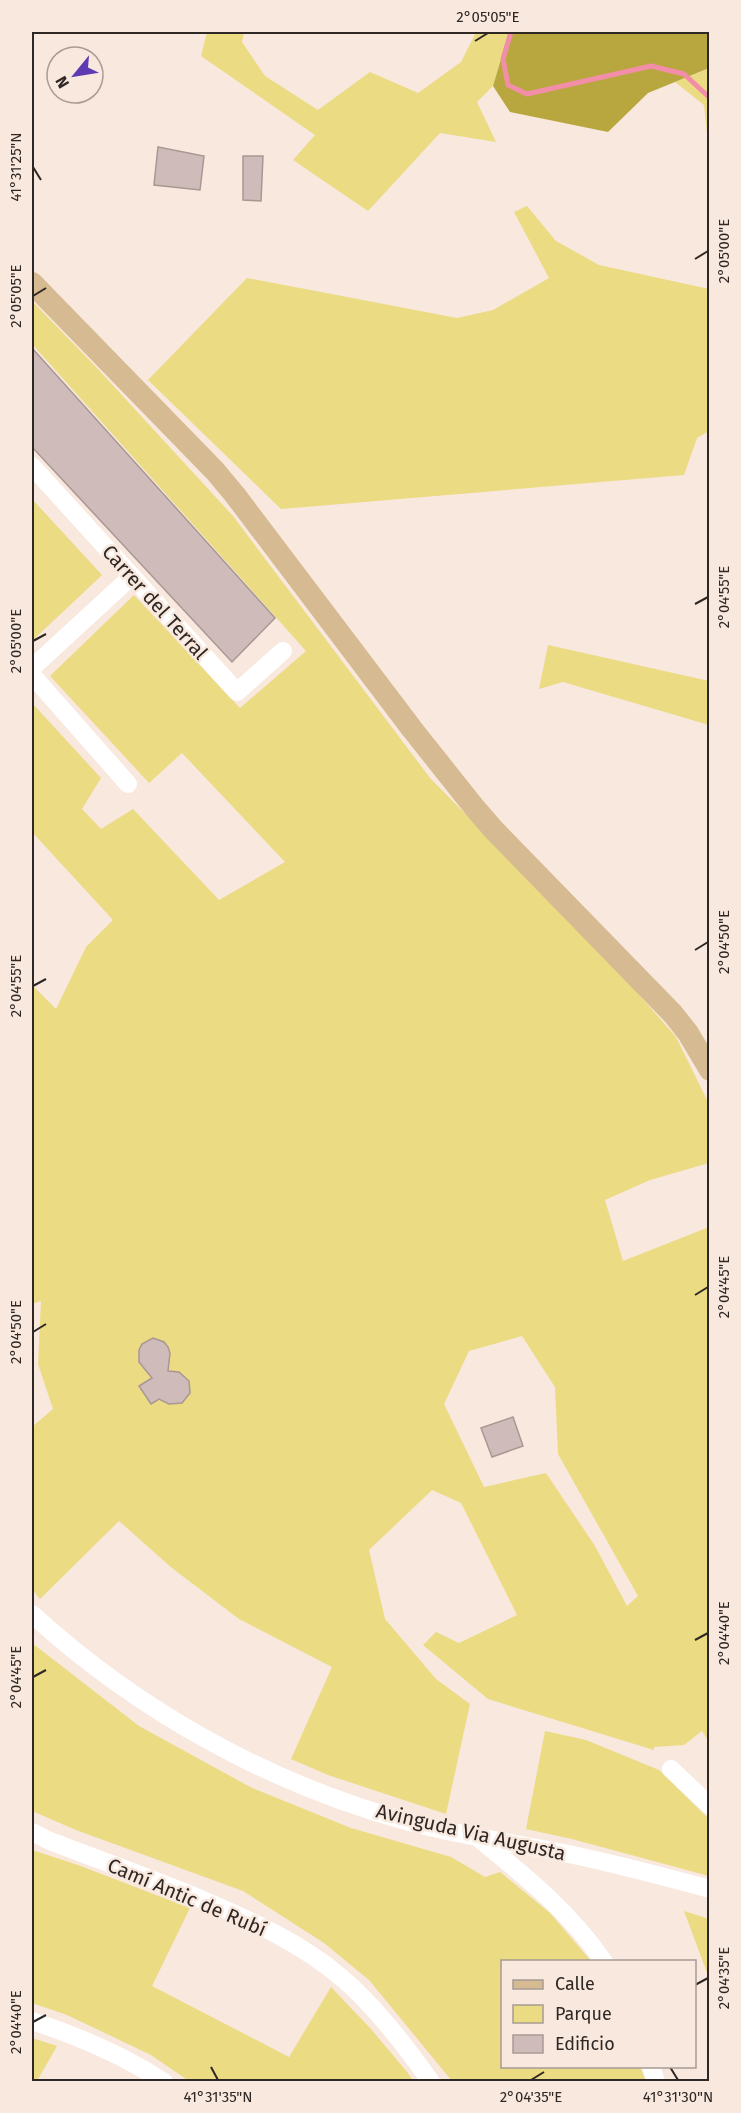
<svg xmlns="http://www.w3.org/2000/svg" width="741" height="2113" font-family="'Fira Sans',sans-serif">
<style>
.green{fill:#ebdb82;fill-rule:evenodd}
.forest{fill:#b8a73e}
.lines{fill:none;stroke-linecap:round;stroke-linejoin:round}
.stream{stroke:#f28ea8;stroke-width:5}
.building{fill:#cfbcba;stroke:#a99794;stroke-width:1.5}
.minor{stroke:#fff;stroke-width:18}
.major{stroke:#d5ba92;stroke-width:22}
.ticks{fill:none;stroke:#2e2724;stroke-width:2}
.labels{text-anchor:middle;stroke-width:5;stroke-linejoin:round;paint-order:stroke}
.street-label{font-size:20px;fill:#2e2724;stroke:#f8e8de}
.neatline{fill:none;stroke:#2e2724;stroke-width:2}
.ticks-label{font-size:15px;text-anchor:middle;fill:#2e2724}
</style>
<rect width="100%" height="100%" fill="#f8e8de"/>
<!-- green -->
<g class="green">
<path d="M 207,32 L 244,32 L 242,42 L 265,76 L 318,110 L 370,72 L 418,93 L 461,62 L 476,32 L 509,32 L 493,86 L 477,102 L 496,142 L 440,133 L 368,211 L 293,160 L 315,135 L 201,56 Z"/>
<path d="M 709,68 L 709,140 L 707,133 L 704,105 L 675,82 Z"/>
<path d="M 527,206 L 556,241 L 599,265 L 709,289 L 709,431 L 697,438 L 684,475 L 281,509 L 148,380 L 247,278 L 457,318 L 493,310 L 549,278 L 514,212 Z"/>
<path d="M 32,301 L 97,368 L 233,516 L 430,778 L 607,958 L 676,1037 L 709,1104 L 709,1163 L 650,1180 L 605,1200 L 623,1261 L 709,1227 L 709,1742 L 702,1731 L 684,1745 L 654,1747 L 654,1750 L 488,1699 L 423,1645 L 436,1632 L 459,1643 L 517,1615 L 461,1503 L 432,1490 L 369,1550 L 385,1619 L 436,1679 L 470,1704 L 446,1814 L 328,1775 L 291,1759 L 332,1667 L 239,1619 L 172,1568 L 119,1521 L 40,1599 L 32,1589 L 32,1427 L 53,1409 L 38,1364 L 41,1301 L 32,1304 L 32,985 L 56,1009 L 86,947 L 113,920 L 32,832 L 32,703 L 101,778 L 82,809 L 101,829 L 133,809 L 219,900 L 285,862 L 182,753 L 149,783 L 50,676 L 134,595 L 240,708 L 306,651 L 32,344 ZM 522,1336 L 555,1387 L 558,1454 L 638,1596 L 627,1606 L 595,1546 L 546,1473 L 484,1487 L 444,1404 L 469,1351 Z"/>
<path d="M 32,499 L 102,575 L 32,641 Z"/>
<path d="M 548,645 L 709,681 L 709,725 L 563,682 L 539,689 Z"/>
<path d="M 32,1643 L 139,1726 L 252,1788 L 351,1828 L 451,1857 L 485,1877 L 500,1872 L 550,1913 L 591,1961 L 502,1962 L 502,2066 L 640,2067 L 646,2081 L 452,2081 L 369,1980 L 324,1943 L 243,1891 L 76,1830 L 32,1811 Z"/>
<path d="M 545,1731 L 586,1740 L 659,1770 L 709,1819 L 709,1876 L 572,1839 L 526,1829 Z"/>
<path d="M 32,1850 L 78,1865 L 190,1908 L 152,1986 L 289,2057 L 331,1987 L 370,2028 L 408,2073 L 413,2081 L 189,2081 L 151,2055 L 67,2015 L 32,2003 Z"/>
<path d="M 684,1911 L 709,1919 L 709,1978 Z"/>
<path d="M 32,2038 L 57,2046 L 37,2081 L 32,2081 Z"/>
</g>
<!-- forest -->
<path class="forest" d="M 509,32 L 709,32 L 709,68 L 648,93 L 608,132 L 510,112 L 493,86 Z"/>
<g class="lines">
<!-- stream -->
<path class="stream" d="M 511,32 L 503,59 L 508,85 L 527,94 L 651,66 L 684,74 L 710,98"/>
</g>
<!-- building -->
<g class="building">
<path d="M 158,147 L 204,156 L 200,190 L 154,185 Z"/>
<path d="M 243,156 L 263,156 L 261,201 L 243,200 Z"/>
<path d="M 32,348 L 275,618 L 232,662 L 32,447 Z"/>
<path d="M 153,1338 L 164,1342 L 168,1347 L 170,1353 L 168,1371 L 179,1372 L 189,1381 L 190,1393 L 182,1403 L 169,1404 L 159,1399 L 151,1404 L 139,1386 L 152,1378 L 139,1362 L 139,1350 L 142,1344 Z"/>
<path d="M 513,1417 L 523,1446 L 492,1457 L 481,1428 Z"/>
</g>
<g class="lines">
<!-- minor -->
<g class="minor">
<path d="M 32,466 L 237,692 L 283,651"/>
<path d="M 32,668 L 132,576"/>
<path d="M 32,675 L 128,784"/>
<path d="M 32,1614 C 139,1712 273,1786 413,1823 C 463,1836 514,1843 564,1853 C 613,1863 662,1876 710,1889"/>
<path d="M 671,1769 L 710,1806"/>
<path d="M 32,1832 L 50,1841 C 102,1861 153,1879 203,1900 C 252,1921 301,1943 342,1978 C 376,2007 405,2045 431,2082"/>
<path d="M 477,1837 C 524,1875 570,1912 604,1962"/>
<path d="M 32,2021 C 78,2036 123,2055 164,2082"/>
<path d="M 651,2066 L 656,2082"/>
</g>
<!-- major -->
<path class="major" d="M 32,283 L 215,471 L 235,495 L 412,729 L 474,807 L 493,829 L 673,1014 L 688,1033 L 710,1070"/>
</g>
<!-- ticks -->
<path class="ticks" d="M 475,41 L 488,33M 33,167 L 41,180M 695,259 L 708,251M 33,296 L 46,288M 695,604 L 708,597M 33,641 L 46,634M 695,950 L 708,942M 33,986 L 46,979M 695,1295 L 708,1287M 33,1332 L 46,1324M 695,1640 L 708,1633M 33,1677 L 46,1670M 695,1985 L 708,1978M 33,2022 L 46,2015M 211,2067 L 218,2080M 670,2067 L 678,2080M 531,2080 L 544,2072"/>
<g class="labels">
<!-- street labels -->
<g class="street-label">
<text transform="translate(155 602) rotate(48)" y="7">Carrer del Terral</text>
<text transform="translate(471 1832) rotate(13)" y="7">Avinguda Via Augusta</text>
<text transform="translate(187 1897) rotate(23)" y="7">Camí Antic de Rubí</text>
</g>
</g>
<!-- border -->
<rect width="741" height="2113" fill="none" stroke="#f8e8de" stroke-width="66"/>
<!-- legend -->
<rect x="501" y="1960" width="195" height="108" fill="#f8e8de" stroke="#a79b94" stroke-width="1.5"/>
<rect x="513" y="1980" width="30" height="9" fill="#d5ba92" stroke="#a79b94" stroke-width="1.5"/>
<text x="555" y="1990" font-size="18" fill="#2e2724">Calle</text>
<rect x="513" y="2005" width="30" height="18" fill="#ebdb82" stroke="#a79b94" stroke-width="1.5"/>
<text x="555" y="2020" font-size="18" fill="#2e2724">Parque</text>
<rect x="513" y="2035" width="30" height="18" fill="#cfbcba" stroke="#a79b94" stroke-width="1.5"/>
<text x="555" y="2050" font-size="18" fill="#2e2724">Edificio</text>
<!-- north arrow -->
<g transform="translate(75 75) rotate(240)"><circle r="28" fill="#f8e8de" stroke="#a79b94" stroke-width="1.5"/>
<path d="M0-4.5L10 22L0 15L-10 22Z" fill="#5f3bb3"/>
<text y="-9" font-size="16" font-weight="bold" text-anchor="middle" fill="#2e2724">N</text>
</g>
<rect x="33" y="33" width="675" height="2047" class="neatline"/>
<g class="ticks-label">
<text x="488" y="22">2°05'05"E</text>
<text transform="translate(16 167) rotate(-90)" y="5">41°31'25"N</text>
<text transform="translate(724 251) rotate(-90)" y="5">2°05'00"E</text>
<text transform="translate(16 296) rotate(-90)" y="5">2°05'05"E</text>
<text transform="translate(724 597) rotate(-90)" y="5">2°04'55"E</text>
<text transform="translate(16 641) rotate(-90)" y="5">2°05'00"E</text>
<text transform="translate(724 942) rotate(-90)" y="5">2°04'50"E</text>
<text transform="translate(16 986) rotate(-90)" y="5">2°04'55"E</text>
<text transform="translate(724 1287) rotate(-90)" y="5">2°04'45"E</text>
<text transform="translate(16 1332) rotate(-90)" y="5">2°04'50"E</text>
<text transform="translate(724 1633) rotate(-90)" y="5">2°04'40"E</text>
<text transform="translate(16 1677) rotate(-90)" y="5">2°04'45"E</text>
<text transform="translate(724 1978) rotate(-90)" y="5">2°04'35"E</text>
<text transform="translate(16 2022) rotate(-90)" y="5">2°04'40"E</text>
<text x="218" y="2102">41°31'35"N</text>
<text x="531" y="2102">2°04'35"E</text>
<text x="678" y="2102">41°31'30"N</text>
</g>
</svg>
